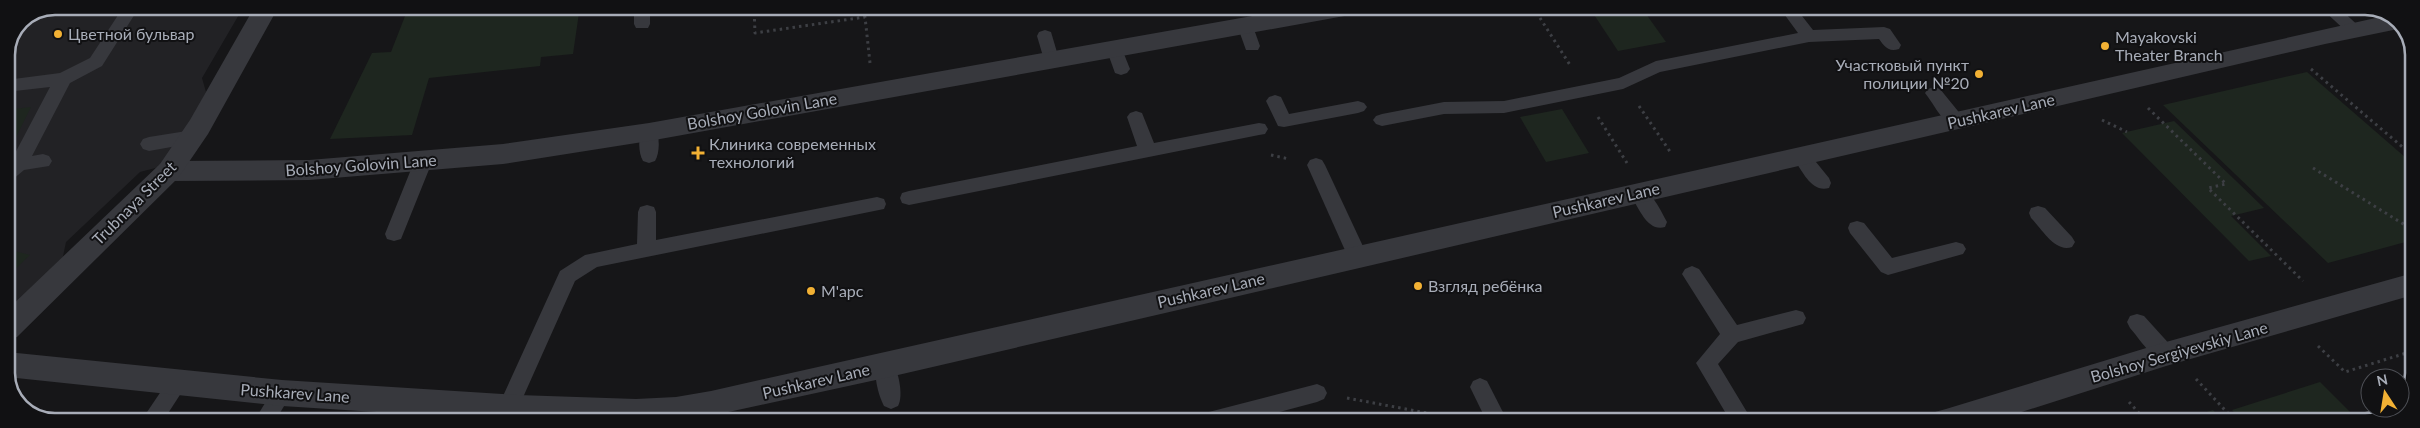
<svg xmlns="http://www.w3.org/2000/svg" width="2420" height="428" font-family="Lato,sans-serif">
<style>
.built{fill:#222225}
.green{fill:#1e261f}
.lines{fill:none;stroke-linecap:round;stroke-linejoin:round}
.path{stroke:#3d3f44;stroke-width:3;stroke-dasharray:2.5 4;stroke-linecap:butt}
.service{fill:#37383d;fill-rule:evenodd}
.minor{fill:#37383d;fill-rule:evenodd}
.tertiary{fill:#37383d;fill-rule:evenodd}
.poi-dot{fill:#f2b134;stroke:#111113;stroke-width:2}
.labels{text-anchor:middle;stroke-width:4;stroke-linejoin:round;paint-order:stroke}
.poi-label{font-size:16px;fill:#a8adb8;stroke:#111113;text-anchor:start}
.street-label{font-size:16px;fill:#a8adb8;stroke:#111113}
.rim{fill:none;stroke:#a8adb8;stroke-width:2.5}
</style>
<rect width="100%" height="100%" fill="#161618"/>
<!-- built -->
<path class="built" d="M 55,6 L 244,6 L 202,78 L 206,92 L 194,116 L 159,167 L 140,172 L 66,242 L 62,261 L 7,315 L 6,55 L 21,20 Z"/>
<!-- green -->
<g class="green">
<path d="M 409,6 L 580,6 L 573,54 L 541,57 L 540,66 L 429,78 L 412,135 L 330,139 L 372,53 L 391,52 Z"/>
<path d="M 1589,7 L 1641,7 L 1666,42 L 1618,51 Z"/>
<path d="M 2307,72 L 2413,164 L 2413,240 L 2328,263 L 2163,105 Z"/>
<path d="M 31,107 L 6,157 L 6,110 Z"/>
<path d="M 1562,109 L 1589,153 L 1546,162 L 1520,117 Z"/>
<path d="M 2174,121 L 2264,208 L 2231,216 L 2271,256 L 2249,261 L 2122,133 Z"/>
<path d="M 6,249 L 30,255 L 7,277 Z"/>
<path d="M 2320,382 L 2360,422 L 2243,422 L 2232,410 Z"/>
<path d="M 2213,410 L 2224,422 L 2176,422 Z"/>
</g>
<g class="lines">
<!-- path -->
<g class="path">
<path d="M 726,6 L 727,12 L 754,7 L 755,33 L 865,17 L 870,63"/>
<path d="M 1533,7 L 1570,65"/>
<path d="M 2311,69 L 2413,156"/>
<path d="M 1639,106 L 1671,153"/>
<path d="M 2148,108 L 2226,184 L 2208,188 L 2303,281"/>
<path d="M 1598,117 L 1627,163"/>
<path d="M 2102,120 L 2127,132"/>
<path d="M 1271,155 L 1289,159"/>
<path d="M 2313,168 L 2413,230"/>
<path d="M 2318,346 L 2345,372 L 2413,351"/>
<path d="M 2196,379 L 2236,422"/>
<path d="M 1347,398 L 1427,413 L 1432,422"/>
<path d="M 2129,402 L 2147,422"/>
</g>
<!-- service -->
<g class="service">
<path d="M 124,6 L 140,6 L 102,66 L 70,83 L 32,156 L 43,154 L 49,156 L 52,161 L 49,166 L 24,170 L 12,180 L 6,182 L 6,164 L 12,159 L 50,87 L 6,92 L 6,80 L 60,73 L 90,58 Z"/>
<path d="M 634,6 L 650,6 L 650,24 L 648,28 L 636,28 L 634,24 Z"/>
<path d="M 1779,7 L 1795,7 L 1813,30 L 1884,27 L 1890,29 L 1901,45 L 1899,49 C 1888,52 1885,47 1879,39 L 1809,42 L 1660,72 L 1623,89 L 1504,113 L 1444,114 L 1382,126 L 1376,124 L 1373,120 L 1376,116 L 1382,114 L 1444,102 L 1504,101 L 1619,78 L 1656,61 L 1798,33 Z"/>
<path d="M 2320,7 L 2338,7 L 2363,30 L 2361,34 L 2349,34 Z"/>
<path d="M 1245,19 L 1251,21 L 1260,46 L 1258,50 L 1246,50 L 1237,25 L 1239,21 Z"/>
<path d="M 1045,30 L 1051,32 L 1059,59 L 1057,63 L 1051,65 L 1045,63 L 1037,36 L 1039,32 Z"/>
<path d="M 1114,42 L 1120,44 L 1130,69 L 1127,73 L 1121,75 L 1115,73 L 1106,48 L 1108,44 Z"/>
<path d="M 1934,87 L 1940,89 L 1962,116 L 1965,121 L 1962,126 C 1946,130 1937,109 1928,97 L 1925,93 L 1928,89 Z"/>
<path d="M 1275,95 L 1281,97 L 1289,114 L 1358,101 L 1364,103 L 1367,107 L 1364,111 L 1358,113 L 1284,127 L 1278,126 L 1266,101 L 1269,97 Z"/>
<path d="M 1136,111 L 1142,113 L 1154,143 L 1259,123 L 1265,124 L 1268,129 L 1265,134 L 1259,135 L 909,205 L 902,203 L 900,198 L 902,193 L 909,191 L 1137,146 L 1127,117 L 1130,113 Z"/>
<path d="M 649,126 L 655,127 C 660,136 660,153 655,161 L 649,163 L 643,161 C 638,153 638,136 643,127 Z"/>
<path d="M 193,130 L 199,132 L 202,137 L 199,142 L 149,151 L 143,149 L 140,144 L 143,139 L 149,137 Z"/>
<path d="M 1801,149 L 1807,151 L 1829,178 L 1831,183 L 1829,188 C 1812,193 1803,172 1795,161 L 1792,156 L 1795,151 Z"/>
<path d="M 423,155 L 429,157 L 432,162 L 403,234 L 401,239 L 394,241 L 387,239 L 385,234 L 414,162 L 417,157 Z"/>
<path d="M 1316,158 L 1322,160 L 1325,165 L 1368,257 L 1365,262 L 1358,265 L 1351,262 L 1348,257 L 1307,165 L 1310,160 Z"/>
<path d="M 1639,186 C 1651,190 1661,211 1667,222 L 1665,227 C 1648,232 1640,210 1632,198 L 1630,193 L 1632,188 Z"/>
<path d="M 877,197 L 884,199 L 886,204 L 884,209 L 597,267 L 575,281 L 516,413 L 509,416 L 502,413 L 498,407 L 560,271 L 585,255 L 637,244 L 638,212 L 640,207 L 647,205 L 654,207 L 656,212 L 656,240 Z"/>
<path d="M 2038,206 L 2045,208 L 2072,237 L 2075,242 L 2072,247 C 2055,253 2042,229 2031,218 L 2029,213 L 2031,208 Z"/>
<path d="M 1857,221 L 1864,223 L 1892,258 L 1956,242 L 1963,244 L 1966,249 L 1963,254 L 1888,275 L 1881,272 L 1850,233 L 1848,228 L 1850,223 Z"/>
<path d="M 1692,266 L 1699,269 L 1737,325 L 1796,310 L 1803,312 L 1806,318 L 1803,324 L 1738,342 L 1718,364 L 1753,422 L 1731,422 L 1696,363 L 1720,334 L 1682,274 L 1685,269 Z"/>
<path d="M 2137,314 L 2144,316 L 2173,348 L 2176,354 L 2173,360 C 2155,366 2141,340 2130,328 L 2127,322 L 2130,316 Z"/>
<path d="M 885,356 L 892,359 C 898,371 904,395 898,406 L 891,409 L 884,406 C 878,395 872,371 878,359 Z"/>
<path d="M 177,375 L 184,378 L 187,384 L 163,421 L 141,421 L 170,378 Z"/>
<path d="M 1480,378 L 1487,381 L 1508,422 L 1487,422 L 1470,387 L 1473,381 Z"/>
<path d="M 282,384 L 289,387 L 292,393 L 275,421 L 254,421 L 275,387 Z"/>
<path d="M 1317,384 L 1324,387 L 1327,393 L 1324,399 L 1317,402 L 1242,422 L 1195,422 L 1198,416 L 1205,413 Z"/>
</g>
<!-- minor -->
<g class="minor">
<path d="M 1308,6 L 1362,7 L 1358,13 L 1350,15 L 649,141 L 503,164 L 309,180 L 169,181 L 160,178 L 156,171 L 160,164 L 169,161 L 309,160 L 503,144 L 649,123 Z"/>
<path d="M 2389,15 L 2400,21 L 2403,28 L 2325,44 L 885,378 L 687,421 L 518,421 L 282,406 L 7,377 L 7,352 L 282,380 L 518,395 L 636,399 L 676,397 L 711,391 L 885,352 Z"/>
<path d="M 2413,273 L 2413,295 L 2166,366 L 1990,422 L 1931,422 L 1935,412 L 1946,409 L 2166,342 Z"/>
</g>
<!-- tertiary -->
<path class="tertiary" d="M 255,6 L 279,6 L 208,134 L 178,178 L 17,337 L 7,340 L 7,310 L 160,164 L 190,120 Z"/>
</g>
<!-- markers -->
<g class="poi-dot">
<circle cx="58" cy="34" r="5"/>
<circle cx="2105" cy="46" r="5"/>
<circle cx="1979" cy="74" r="5"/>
<path d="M695.5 145.5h5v5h5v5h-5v5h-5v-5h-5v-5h5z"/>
<circle cx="1418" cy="286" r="5"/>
<circle cx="811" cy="291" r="5"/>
</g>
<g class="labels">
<!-- poi labels -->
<g class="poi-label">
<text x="68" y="40">Цветной бульвар</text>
<text x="2115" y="43">Mayakovski<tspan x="2115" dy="18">Theater Branch</tspan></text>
<text x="1969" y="71" text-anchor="end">Участковый пункт<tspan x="1969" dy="18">полиции №20</tspan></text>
<text x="709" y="150">Клиника современных<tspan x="709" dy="18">технологий</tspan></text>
<text x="1428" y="292">Взгляд ребёнка</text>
<text x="821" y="297">М'арс</text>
</g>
<!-- street labels -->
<g class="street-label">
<text transform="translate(762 111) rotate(-10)" y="6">Bolshoy Golovin Lane</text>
<text transform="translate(2001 111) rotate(-13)" y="6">Pushkarev Lane</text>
<text transform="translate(361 165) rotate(-4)" y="6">Bolshoy Golovin Lane</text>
<text transform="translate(1606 200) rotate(-13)" y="6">Pushkarev Lane</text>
<text transform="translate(134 203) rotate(-45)" y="6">Trubnaya Street</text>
<text transform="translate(1211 290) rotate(-13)" y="6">Pushkarev Lane</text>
<text transform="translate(2179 352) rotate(-16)" y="6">Bolshoy Sergiyevskiy Lane</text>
<text transform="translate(816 381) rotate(-13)" y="6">Pushkarev Lane</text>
<text transform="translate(295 393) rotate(4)" y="6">Pushkarev Lane</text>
</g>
</g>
<!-- crop -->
<path d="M0 0H2420V428H0ZM55 15H2365A40 40 0 0 1 2405 55V373A40 40 0 0 1 2365 413H55A40 40 0 0 1 15 373V55A40 40 0 0 1 55 15Z" fill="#111113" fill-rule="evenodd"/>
<path class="rim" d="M55 15H2365A40 40 0 0 1 2405 55V373A40 40 0 0 1 2365 413H55A40 40 0 0 1 15 373V55A40 40 0 0 1 55 15Z"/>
<!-- north arrow -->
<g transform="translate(2385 393) rotate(348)"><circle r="24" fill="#111113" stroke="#4d4f55"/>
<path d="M0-4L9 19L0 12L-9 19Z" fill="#f2b134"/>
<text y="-8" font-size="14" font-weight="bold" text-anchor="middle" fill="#a8adb8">N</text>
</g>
</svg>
